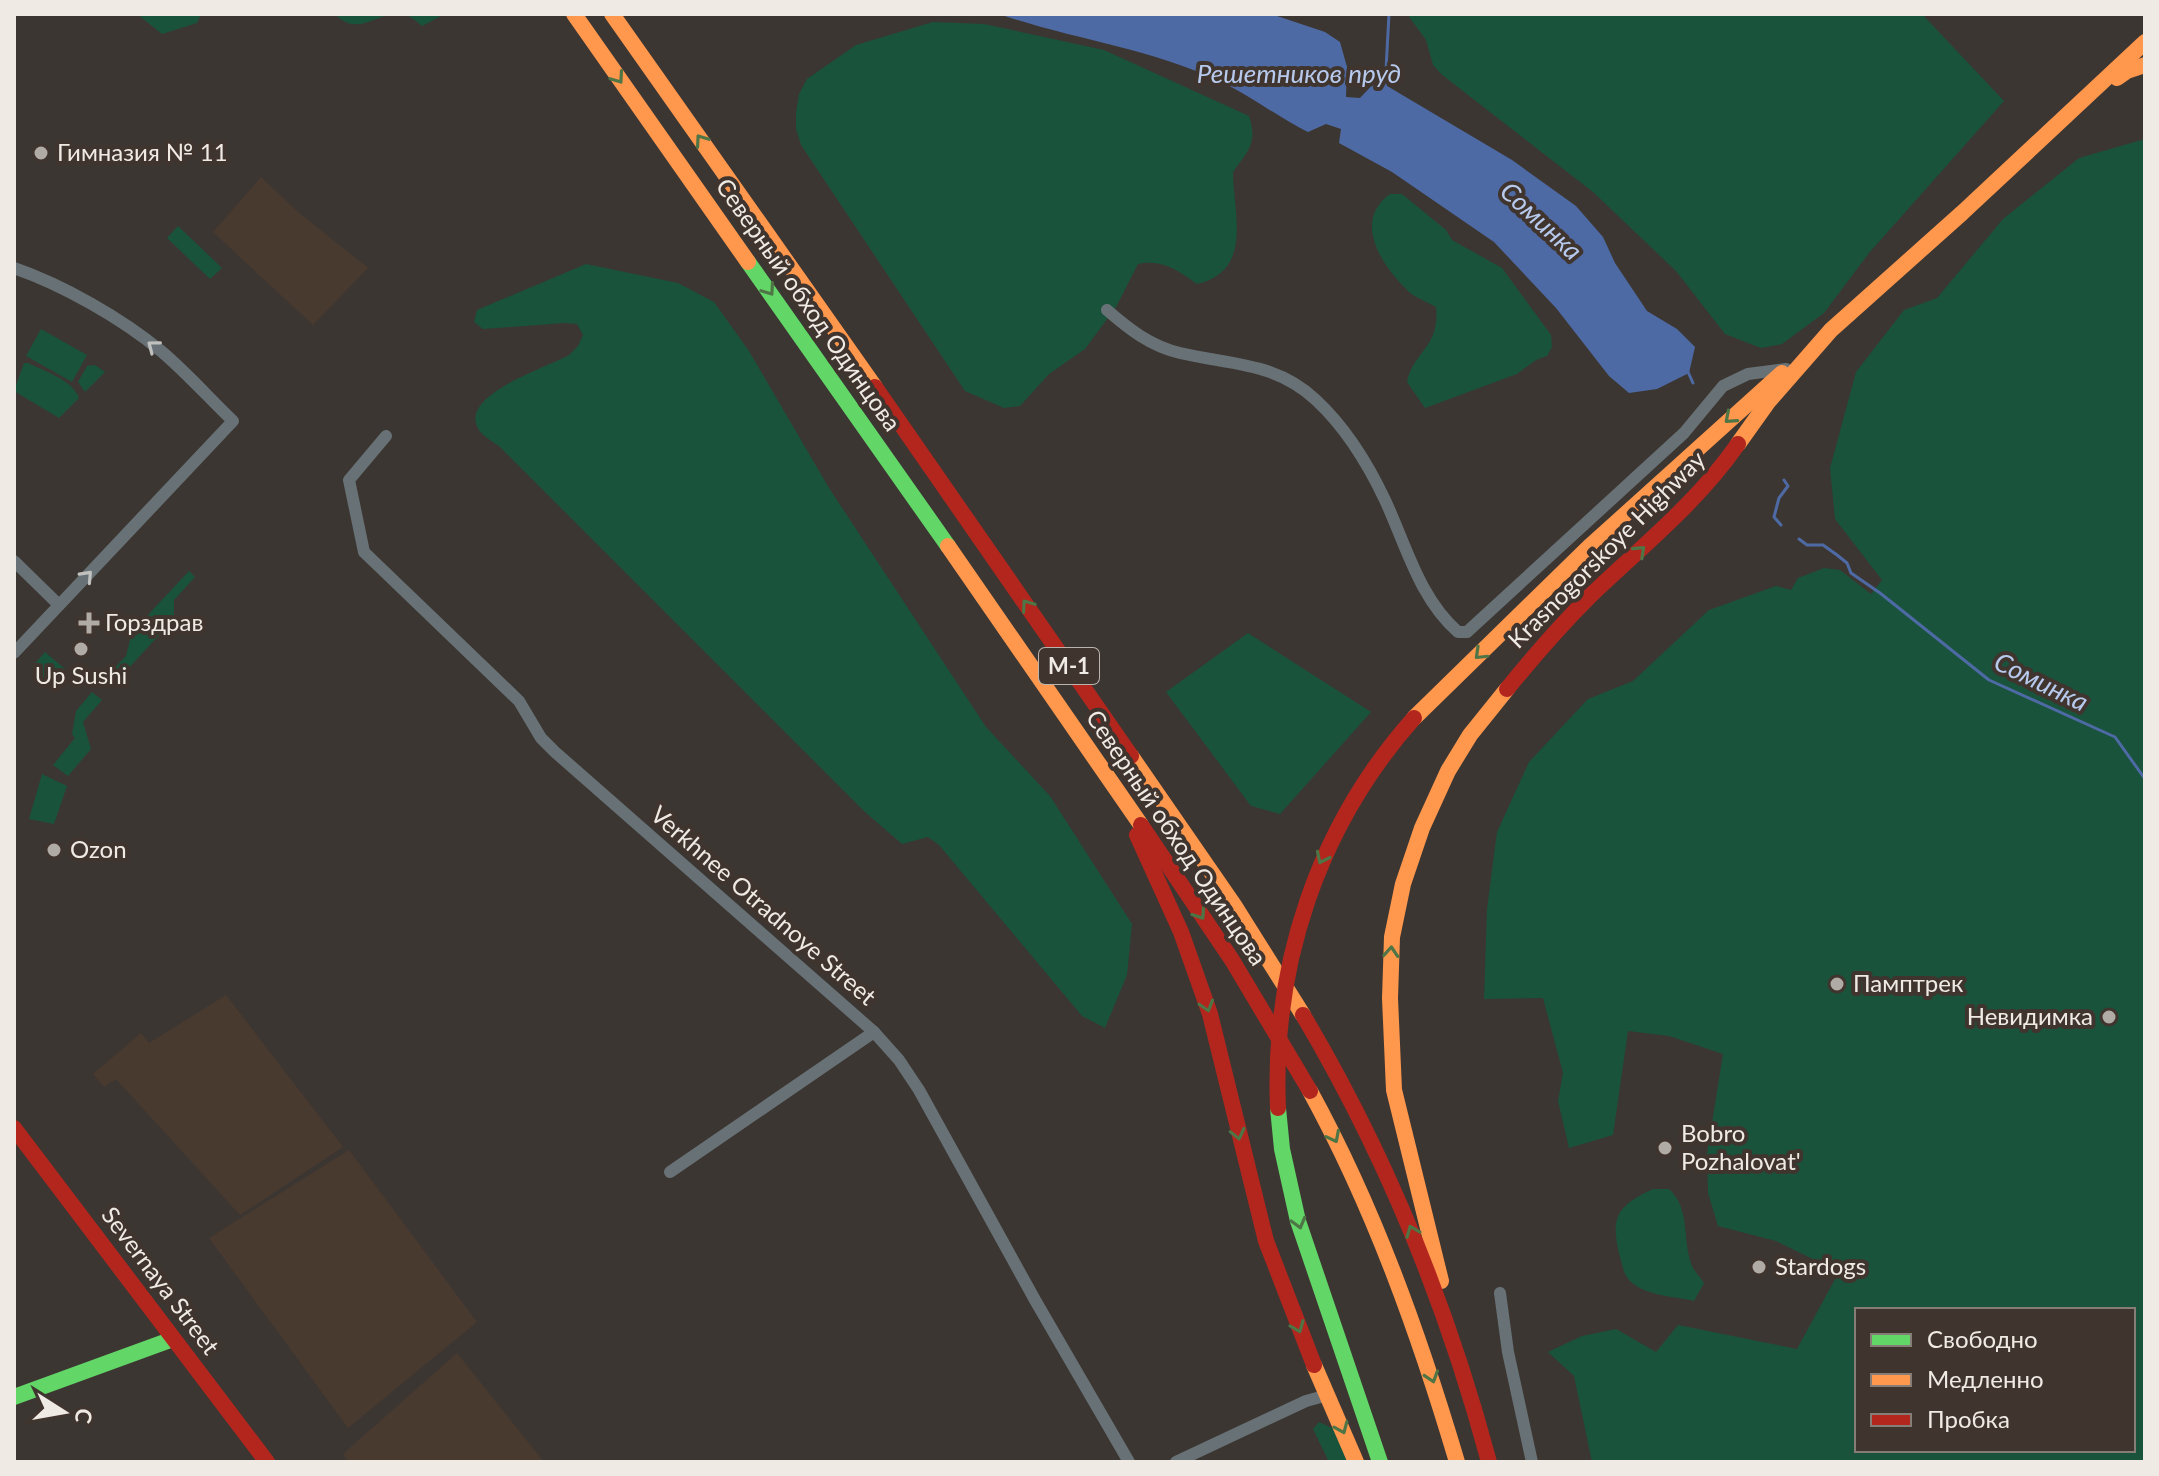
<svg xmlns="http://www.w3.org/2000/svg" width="2159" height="1476" font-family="Lato,sans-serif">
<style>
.built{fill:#493a30}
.green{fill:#19533c;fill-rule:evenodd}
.water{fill:#4e6aa4}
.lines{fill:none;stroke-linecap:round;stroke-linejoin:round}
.stream{stroke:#4e6aa4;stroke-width:3}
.street{stroke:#687276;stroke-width:12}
.fast{stroke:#63d668;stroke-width:16}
.slow{stroke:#ff974d;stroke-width:16}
.jam{stroke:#b3261e;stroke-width:16}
.oneway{stroke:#4e7545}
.oneway2{stroke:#c0c0be}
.poi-dot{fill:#b1aba6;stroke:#40352e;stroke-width:3}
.labels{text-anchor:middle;stroke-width:8;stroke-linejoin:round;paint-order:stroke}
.shield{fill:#40352e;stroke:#bbb4ae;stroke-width:2}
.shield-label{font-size:22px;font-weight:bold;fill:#f0eae5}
.poi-label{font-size:24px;fill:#f0eae5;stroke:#40352e;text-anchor:start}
.street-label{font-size:24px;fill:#f0eae5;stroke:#40352e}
.water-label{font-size:26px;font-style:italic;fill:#b7caee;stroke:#40352e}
</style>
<rect width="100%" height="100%" fill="#3c3632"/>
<!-- built -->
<g class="built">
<path d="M 261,177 L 298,212 L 368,268 L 313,325 L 213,232 Z"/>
<path d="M 226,995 L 343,1147 L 240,1215 L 116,1079 L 104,1087 L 93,1074 L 141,1033 L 149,1043 Z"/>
<path d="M 349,1150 L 477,1322 L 348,1428 L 209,1238 Z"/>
<path d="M 457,1353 L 544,1462 L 348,1462 L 343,1454 Z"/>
</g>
<!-- green -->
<g class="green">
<path d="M 137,14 L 201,14 L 197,23 L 162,34 Z"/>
<path d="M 335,14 L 445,14 L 422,26 C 417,22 412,17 406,15 C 378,8 360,40 335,14 Z"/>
<path d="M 1407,14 L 1922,14 L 2004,101 L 1869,253 L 1824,313 L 1782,344 L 1761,348 L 1725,334 L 1676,271 L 1593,192 L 1441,74 L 1433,65 L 1426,40 Z"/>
<path d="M 933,22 L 984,24 L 1104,50 L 1249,116 C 1258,143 1248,151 1233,172 C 1233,212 1254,271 1197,284 C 1177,270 1163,259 1138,264 L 1116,307 L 1085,349 L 1049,374 L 1020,406 L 1004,408 L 965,391 L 801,145 L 796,129 L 796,112 L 799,94 L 807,79 L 856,45 Z"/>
<path d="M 2145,139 L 2145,1462 L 1592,1462 L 1574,1376 L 1548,1352 L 1582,1336 L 1616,1329 L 1656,1352 L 1678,1325 L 1797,1349 L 1839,1272 L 1776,1241 L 1718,1226 L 1708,1193 L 1707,1154 L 1723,1054 L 1669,1036 L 1628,1031 L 1613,1135 L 1569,1148 L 1558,1101 L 1563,1073 L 1543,998 L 1484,999 L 1487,909 L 1497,832 L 1529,762 L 1588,699 L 1633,681 L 1709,610 L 1776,586 L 1791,590 L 1798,578 L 1824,568 L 1840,570 L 1871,594 L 1882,580 L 1835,519 L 1830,468 L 1856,372 L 1904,310 L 1937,298 L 2003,219 L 2079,158 ZM 1857,1310 L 2133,1310 L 2133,1450 L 1857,1450 Z"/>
<path d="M 1390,194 L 1402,194 L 1446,230 L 1452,240 L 1502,268 L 1551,335 L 1552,347 L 1547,356 L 1536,360 L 1517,374 L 1425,408 L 1407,382 C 1413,351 1440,348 1436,307 C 1428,302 1415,298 1408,291 C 1382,266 1352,221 1390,194 Z"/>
<path d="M 178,226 L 222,268 L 210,279 L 167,238 Z"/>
<path d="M 586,264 L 678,283 L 714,302 L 749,351 L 829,488 L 986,727 L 1050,796 L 1132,924 L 1127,975 L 1105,1028 L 1082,1016 L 939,845 L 928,837 L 902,844 L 865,812 L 499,446 C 493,442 483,436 479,430 C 456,395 549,367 569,355 L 578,346 L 583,335 L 577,324 L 565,323 L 483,329 L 474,322 L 477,310 Z"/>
<path d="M 41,329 L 87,355 L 72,382 L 26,356 Z"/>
<path d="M 24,363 L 28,363 C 44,371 73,380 79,398 L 59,418 L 14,391 Z"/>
<path d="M 95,365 L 105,372 L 85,392 L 78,382 L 87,366 Z"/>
<path d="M 189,571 L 195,577 L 174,600 L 174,619 L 112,686 L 104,679 L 126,656 L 132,632 Z"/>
<path d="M 1248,633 L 1371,712 L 1280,814 L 1251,806 L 1166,692 Z"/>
<path d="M 45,652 L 65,669 L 52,684 L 32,667 Z"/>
<path d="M 92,692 L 102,700 L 83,722 L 91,749 L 68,776 L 53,765 L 75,738 L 72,734 L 76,711 Z"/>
<path d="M 42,774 L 67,786 L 54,824 L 29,819 Z"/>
<path d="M 1653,1189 L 1669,1189 C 1692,1210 1681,1242 1693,1268 C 1696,1273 1701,1278 1704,1283 L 1694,1301 C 1673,1296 1644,1296 1629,1280 C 1624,1275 1622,1264 1620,1257 C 1610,1218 1616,1206 1653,1189 Z"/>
<path d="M 1319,1422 L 1336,1430 L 1347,1462 L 1329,1462 L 1313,1429 Z"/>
</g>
<!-- water -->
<path class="water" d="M 999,14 L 1271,14 L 1325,32 L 1340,42 L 1347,67 L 1346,97 L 1360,98 L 1377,80 L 1512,160 L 1576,206 L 1603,237 L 1615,263 L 1647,311 L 1677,329 L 1695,347 L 1689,373 L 1657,389 L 1629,393 L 1609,376 L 1556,308 L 1494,242 L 1392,172 L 1339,143 L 1341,129 L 1326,124 L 1308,132 C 1277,117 1249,94 1217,80 C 1148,48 1071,39 999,14 Z"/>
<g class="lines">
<!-- stream -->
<g class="stream">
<path d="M 1385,88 L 1389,14"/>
<path d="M 1688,372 L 1693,383"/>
<path d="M 1781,525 L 1774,517 L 1779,498 L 1788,486 L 1784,480"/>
<path d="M 1799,539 L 1807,545 L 1823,545 L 1837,555 L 1847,563 L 1851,573 L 1880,593 L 1989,680 L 2115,737 L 2145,779"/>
</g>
<!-- street -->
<g class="street">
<path d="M 14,268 C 63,285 121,318 161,351 C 186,372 209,398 233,421 L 14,653"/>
<path d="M 1107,310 C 1129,329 1150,346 1180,353 C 1230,365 1276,362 1316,400 C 1345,427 1368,464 1385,500 C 1406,545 1419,598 1458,632 L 1467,632 L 1684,433 L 1723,386 L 1748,374 L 1786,369"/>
<path d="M 386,436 L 349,480 L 364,552 L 519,701 L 541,738 L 555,752 L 874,1032 L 899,1060 L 919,1090 L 1035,1300 L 1129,1462"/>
<path d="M 14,561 L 59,605"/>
<path d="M 670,1172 L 874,1032"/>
<path d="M 1500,1293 L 1508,1352 L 1532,1462"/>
<path d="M 1176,1462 L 1306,1401 L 1328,1395"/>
</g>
<!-- fast -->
<g class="fast">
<path d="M 748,262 L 948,546"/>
<path d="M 1278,1108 L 1282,1149 L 1298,1221 L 1380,1462"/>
<path d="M 14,1397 L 173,1339"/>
</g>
<!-- slow -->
<g class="slow">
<path d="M 574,14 L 748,262"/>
<path d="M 612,14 L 875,387"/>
<path d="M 2117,78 L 2127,71 L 2145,65"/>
<path d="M 1738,444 L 1768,402 L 1831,330 L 1962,213 L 2145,42"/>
<path d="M 948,546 L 1141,825"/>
<path d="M 1414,718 L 1589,547 L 1782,373"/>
<path d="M 1131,756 L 1234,905 L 1303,1015"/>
<path d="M 1310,1091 C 1374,1208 1419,1334 1457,1462"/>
<path d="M 1441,1281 L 1394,1090 L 1390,998 L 1392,937 L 1403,884 L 1422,828 L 1448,771 L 1470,735 L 1507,689"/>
<path d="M 1314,1365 L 1356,1462"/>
</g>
<!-- jam -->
<g class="jam">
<path d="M 875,387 L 1131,756"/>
<path d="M 1507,689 C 1533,657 1560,626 1589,597 C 1641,547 1696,504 1738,444"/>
<path d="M 1141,825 L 1232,960 L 1310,1091"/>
<path d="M 1137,835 L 1181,932 L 1210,1014 L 1266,1241 L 1314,1365"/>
<path d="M 1303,1015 C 1386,1155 1447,1305 1489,1462"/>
<path d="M 1278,1108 C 1272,965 1318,826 1414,718"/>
<path d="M 14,1128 L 267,1462"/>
</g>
</g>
<!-- one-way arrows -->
<defs><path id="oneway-chevron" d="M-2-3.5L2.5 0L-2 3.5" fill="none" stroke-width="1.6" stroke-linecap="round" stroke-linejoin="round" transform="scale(2)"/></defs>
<g class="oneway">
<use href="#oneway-chevron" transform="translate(618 78) rotate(55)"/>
<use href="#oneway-chevron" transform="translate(701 140) rotate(-125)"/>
<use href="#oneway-chevron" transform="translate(769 290) rotate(55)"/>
<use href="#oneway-chevron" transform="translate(1730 418) rotate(139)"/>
<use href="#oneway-chevron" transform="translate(1640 551) rotate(-43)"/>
<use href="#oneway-chevron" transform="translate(1027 605) rotate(-125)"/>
<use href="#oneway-chevron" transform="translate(1480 654) rotate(136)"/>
<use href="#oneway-chevron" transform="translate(1322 858) rotate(116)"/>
<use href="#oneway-chevron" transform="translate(1200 914) rotate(56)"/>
<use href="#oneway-chevron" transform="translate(1391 952) rotate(-86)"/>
<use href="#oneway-chevron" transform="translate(1207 1006) rotate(73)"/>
<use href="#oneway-chevron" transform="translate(1238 1134) rotate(77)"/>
<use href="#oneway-chevron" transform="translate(1334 1137) rotate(63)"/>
<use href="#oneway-chevron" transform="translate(1299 1223) rotate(75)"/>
<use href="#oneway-chevron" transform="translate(1412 1231) rotate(-112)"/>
<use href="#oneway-chevron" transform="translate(1298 1327) rotate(68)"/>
<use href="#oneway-chevron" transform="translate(1432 1377) rotate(72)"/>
<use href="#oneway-chevron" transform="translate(1342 1428) rotate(67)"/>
</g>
<g class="oneway2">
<use href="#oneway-chevron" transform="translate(153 346) rotate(-143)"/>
<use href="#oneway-chevron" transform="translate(87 576) rotate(-47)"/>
</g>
<!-- markers -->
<g class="poi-dot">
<circle cx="41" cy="153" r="8"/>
<path d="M85 611h8v8h8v8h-8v8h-8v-8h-8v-8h8z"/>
<circle cx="81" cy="649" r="8"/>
<circle cx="54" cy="850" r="8"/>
<circle cx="1837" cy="984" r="8"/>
<circle cx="2109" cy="1017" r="8"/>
<circle cx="1665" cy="1148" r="8"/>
<circle cx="1759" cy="1267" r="8"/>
</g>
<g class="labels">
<!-- shield labels -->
<rect class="shield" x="1039" y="648" width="60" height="36" rx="6"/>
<g class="shield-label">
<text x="1069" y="674">М-1</text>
</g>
<!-- poi labels -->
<g class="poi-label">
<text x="57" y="161">Гимназия № 11</text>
<text x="105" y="631">Горздрав</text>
<text x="81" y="684" text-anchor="middle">Up Sushi</text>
<text x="70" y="858">Ozon</text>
<text x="1853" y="992">Памптрек</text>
<text x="2093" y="1025" text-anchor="end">Невидимка</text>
<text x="1681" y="1142">Bobro<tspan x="1681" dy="28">Pozhalovat'</tspan></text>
<text x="1775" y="1275">Stardogs</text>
</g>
<!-- street labels -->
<g class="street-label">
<text transform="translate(808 305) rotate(55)" y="8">Северный обход Одинцова</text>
<text transform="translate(1607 550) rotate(-45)" y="8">Krasnogorskoye Highway</text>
<text transform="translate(1176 838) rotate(56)" y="8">Северный обход Одинцова</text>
<text transform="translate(763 906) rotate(41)" y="8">Verkhnee Otradnoye Street</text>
<text transform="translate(160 1281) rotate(53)" y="8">Severnaya Street</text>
</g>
<!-- water labels -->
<g class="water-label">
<text x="1299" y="83">Решетников пруд</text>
<text transform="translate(1541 221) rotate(43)" y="9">Соминка</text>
<text transform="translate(2041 682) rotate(26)" y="9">Соминка</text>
</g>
</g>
<!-- border -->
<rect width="2159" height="1476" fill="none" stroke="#f0eae5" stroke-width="32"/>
<!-- legend -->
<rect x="1855" y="1308" width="280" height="144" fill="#40352e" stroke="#867d77" stroke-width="2"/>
<rect x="1871" y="1334" width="40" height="12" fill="#63d668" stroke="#867d77" stroke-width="2"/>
<text x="1927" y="1348" font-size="24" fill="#f0eae5">Свободно</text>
<rect x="1871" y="1374" width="40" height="12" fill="#ff974d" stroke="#867d77" stroke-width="2"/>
<text x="1927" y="1388" font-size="24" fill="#f0eae5">Медленно</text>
<rect x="1871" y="1414" width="40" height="12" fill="#b3261e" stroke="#867d77" stroke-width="2"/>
<text x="1927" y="1428" font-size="24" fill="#f0eae5">Пробка</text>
<!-- north arrow -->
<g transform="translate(64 1412) rotate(101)" stroke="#40352e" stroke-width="6" paint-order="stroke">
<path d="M0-6L14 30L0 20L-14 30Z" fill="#f0eae5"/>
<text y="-12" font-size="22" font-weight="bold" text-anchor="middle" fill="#f0eae5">С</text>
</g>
</svg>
